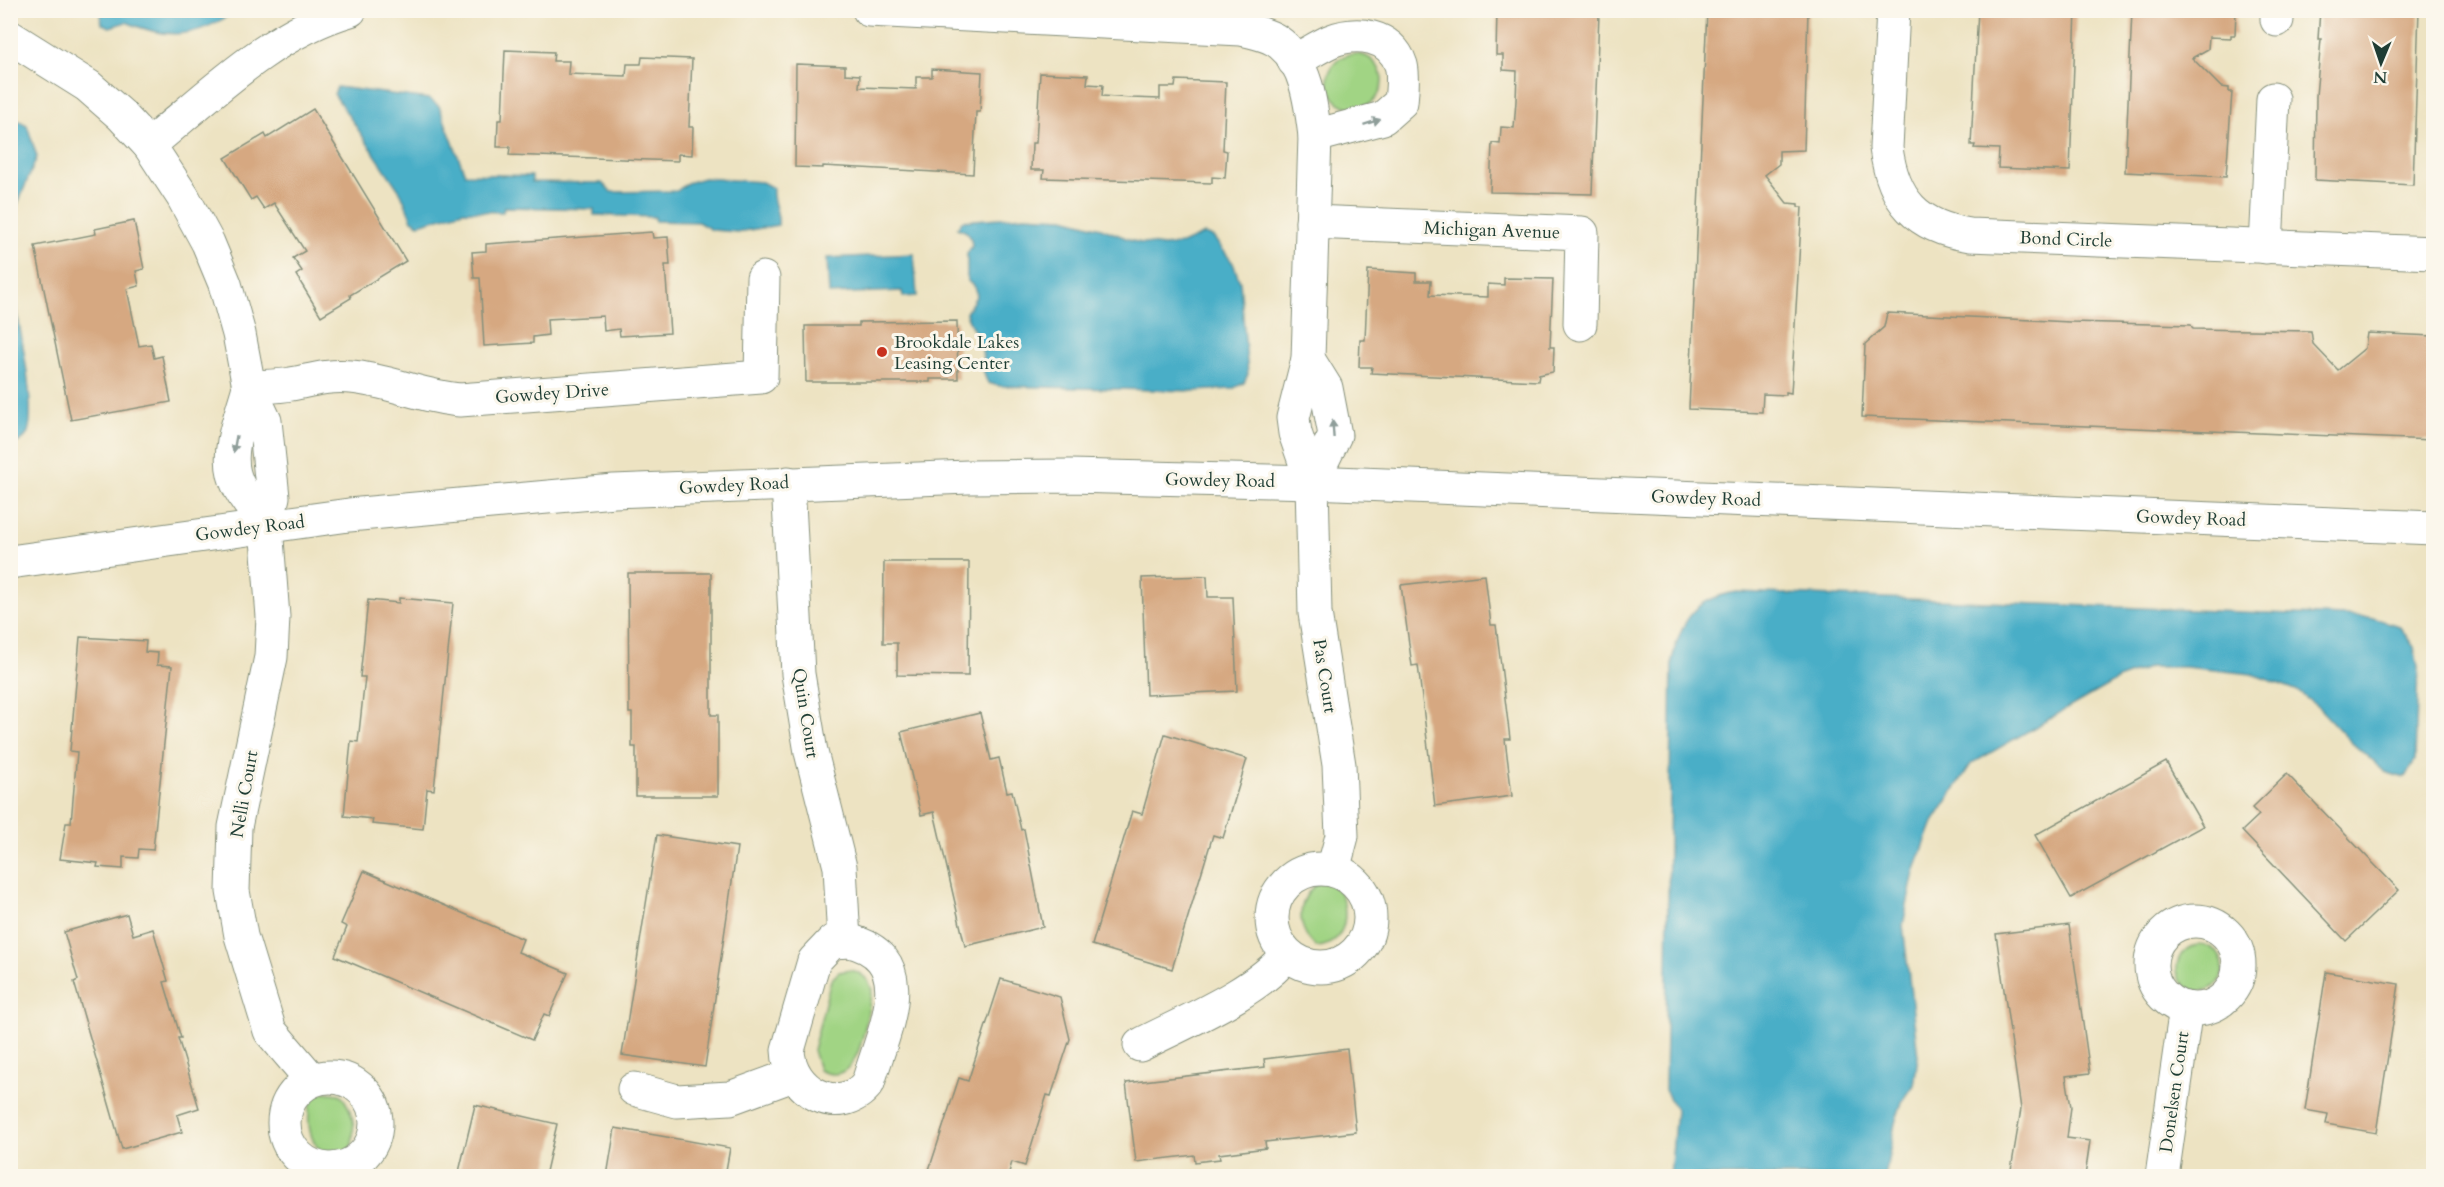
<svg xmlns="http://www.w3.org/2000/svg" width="2444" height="1187" font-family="Cardo,serif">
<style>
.green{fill:#a1d484;stroke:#60885c;stroke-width:1.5}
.water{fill:#48aec7;stroke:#34767e;stroke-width:1.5}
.building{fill:#d6a881}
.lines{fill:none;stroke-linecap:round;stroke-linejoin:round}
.minor-casing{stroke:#86907b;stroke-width:35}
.minor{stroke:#fff;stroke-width:33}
.oneway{fill:#8f9e9a}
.poi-dot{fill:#c8321e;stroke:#fbf7ec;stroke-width:2}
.labels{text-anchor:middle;stroke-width:6;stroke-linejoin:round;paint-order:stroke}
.street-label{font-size:18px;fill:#1f3d34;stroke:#fbf7ec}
.poi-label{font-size:18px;fill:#1f3d34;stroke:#fbf7ec;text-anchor:start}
</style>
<rect width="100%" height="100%" fill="#fbf7ec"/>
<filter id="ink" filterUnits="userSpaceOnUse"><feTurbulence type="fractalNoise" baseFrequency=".0167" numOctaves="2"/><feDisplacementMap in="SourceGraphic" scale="12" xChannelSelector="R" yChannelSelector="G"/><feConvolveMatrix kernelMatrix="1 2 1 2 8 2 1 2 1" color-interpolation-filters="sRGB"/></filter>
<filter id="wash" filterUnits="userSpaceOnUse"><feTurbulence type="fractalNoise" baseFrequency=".008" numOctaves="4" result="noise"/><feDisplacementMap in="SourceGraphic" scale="24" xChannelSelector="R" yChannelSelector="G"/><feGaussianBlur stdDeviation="1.35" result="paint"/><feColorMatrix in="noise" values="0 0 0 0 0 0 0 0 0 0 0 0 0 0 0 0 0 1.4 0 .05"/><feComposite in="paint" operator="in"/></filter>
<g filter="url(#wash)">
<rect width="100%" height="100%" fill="#ede3c2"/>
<!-- green -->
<g class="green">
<circle cx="1355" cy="81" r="27"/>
<path d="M 1327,877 C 1352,895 1353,945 1316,947 C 1292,925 1298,891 1327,877 Z"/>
<circle cx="2200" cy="968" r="23"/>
<path d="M 851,970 C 863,974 868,978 872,990 C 866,1017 862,1092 819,1070 L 813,1050 L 831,980 L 839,972 Z"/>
<path d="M 324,1092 L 340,1094 C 354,1111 356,1127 351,1149 C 314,1170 302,1126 312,1097 Z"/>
</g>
<!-- water -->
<g class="water">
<path d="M 104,11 L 104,10 L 236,11 C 197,37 170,41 126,22 L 110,27 L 102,24 L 101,16 Z"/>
<path d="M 337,87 L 429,99 L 439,106 L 465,174 L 532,176 L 532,182 L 602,183 L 611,192 L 677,191 L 687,183 L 704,178 L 762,182 L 773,188 C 771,202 780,212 778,225 L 738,232 L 712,230 L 698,222 L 655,221 L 655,217 L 594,215 L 594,209 L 504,207 L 503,212 L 463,211 L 419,224 L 412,220 L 401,193 L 334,94 Z"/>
<path d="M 11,117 L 27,125 L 37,157 L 11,220 Z"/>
<path d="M 1025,216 L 1064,218 L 1101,228 L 1136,242 L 1163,246 L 1182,244 L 1204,234 L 1213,237 L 1233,263 L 1240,282 L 1248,374 L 1244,383 L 1232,389 L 1193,391 L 1000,386 L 988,383 C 981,370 984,362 982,349 C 980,336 969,326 966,313 L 977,295 L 974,287 L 967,280 L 967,254 L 972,246 C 971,235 968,231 957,228 L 962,221 Z"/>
<path d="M 914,254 L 917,296 L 903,297 L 902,291 L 829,294 L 827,258 Z"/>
<path d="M 11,283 C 16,309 40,417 26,436 C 23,440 15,444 11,446 Z"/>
<path d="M 1737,592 L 2370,617 L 2399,626 L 2414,647 L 2418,667 L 2415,760 L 2405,778 L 2385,772 L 2352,743 L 2319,708 L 2296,690 L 2252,674 L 2185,667 L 2150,667 L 2120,678 L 1971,764 L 1933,822 L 1914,872 L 1903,925 L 1918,1056 L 1914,1085 L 1902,1102 L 1895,1123 L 1885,1176 L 1670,1176 L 1676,1110 L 1665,1090 L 1672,660 C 1681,621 1694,598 1737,592 Z"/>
<path d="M 1485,1170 L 1501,1176 L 1465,1176 Z"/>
</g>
<g id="blocks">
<!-- building -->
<g class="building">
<path d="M 1497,10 L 1599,14 L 1592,194 L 1490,192 L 1492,143 L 1500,144 L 1501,127 L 1514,128 L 1516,101 L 1517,71 L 1503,70 L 1503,55 L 1496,55 Z"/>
<path d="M 1707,10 L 1808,10 L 1804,150 L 1779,151 L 1779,164 L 1765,175 L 1787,203 L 1798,204 L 1798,207 L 1802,207 L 1791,393 L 1786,392 L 1786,395 L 1763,394 L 1762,412 L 1689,409 Z"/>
<path d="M 1978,10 L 2076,10 L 2070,171 L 1998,168 L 1999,149 L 1974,148 L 1975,145 L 1971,145 Z"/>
<path d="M 2132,10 L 2236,10 L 2235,35 L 2231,35 L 2231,38 L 2209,37 L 2208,49 L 2192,58 L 2221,87 L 2229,88 L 2229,92 L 2232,92 L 2226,177 L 2125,172 Z"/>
<path d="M 2320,10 L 2419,10 L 2413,185 L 2315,180 L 2316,96 L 2321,39 L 2318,39 Z"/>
<path d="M 505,50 L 554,52 L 553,61 L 569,61 L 568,74 L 626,76 L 627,64 L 641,64 L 642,57 L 692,59 L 689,127 L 693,127 L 692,155 L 678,154 L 678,161 L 509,155 L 510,147 L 497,147 L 498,120 L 502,120 Z"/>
<path d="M 796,64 L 845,66 L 845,74 L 860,75 L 859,87 L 916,89 L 916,77 L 932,77 L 932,69 L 982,72 L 980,112 L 976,112 L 973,174 L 823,166 L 823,168 L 795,167 Z"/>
<path d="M 1040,73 L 1088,75 L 1087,84 L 1103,85 L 1102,96 L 1131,98 L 1160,99 L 1160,87 L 1175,87 L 1176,80 L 1226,82 L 1223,150 L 1227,151 L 1225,178 L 1212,177 L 1212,183 L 1043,178 L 1044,170 L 1031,170 L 1032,143 L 1036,143 Z"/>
<path d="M 313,109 L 406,261 L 350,295 L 351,298 L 321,316 L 296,275 L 302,271 L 293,258 L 305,251 L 274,203 L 264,209 L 256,197 L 251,200 L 225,158 L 265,134 L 267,138 Z"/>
<path d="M 134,221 L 144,269 L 136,271 L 139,286 L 127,289 L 139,346 L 151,344 L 154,358 L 162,356 L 171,402 L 71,420 L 35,246 L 96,234 L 95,229 Z"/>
<path d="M 652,232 L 653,238 L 668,237 L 670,265 L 665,265 L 670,333 L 620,336 L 619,329 L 604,331 L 603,316 L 547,319 L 548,335 L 533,337 L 533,343 L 484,346 L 480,278 L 474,278 L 472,252 L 486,251 L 486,244 Z"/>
<path d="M 1368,270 L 1416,273 L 1416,281 L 1431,281 L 1430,295 L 1488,297 L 1488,284 L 1504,285 L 1504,278 L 1553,279 L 1550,347 L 1554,347 L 1553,372 L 1539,375 L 1538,381 L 1371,373 L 1372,367 L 1359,367 L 1360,340 L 1365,340 Z"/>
<path d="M 1887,313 L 2070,322 L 2191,325 L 2193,329 L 2311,331 L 2313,344 L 2338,370 L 2365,348 L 2367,333 L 2433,336 L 2433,440 L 1862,417 L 1865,344 L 1884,327 Z"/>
<path d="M 957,321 L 958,379 L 930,379 L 930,382 L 806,382 L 805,326 L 859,326 L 859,322 Z"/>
<path d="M 884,562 L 969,562 L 968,676 L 897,675 L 897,643 L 883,643 Z"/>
<path d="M 628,573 L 711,573 L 711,715 L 718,715 L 718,796 L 636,796 L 636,747 L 632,747 L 632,713 L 629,713 Z"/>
<path d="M 1485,575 L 1491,625 L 1496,625 L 1510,739 L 1505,739 L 1512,796 L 1435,806 L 1418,665 L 1412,666 L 1401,585 Z"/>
<path d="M 1207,576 L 1208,597 L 1233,597 L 1237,691 L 1146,695 L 1142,578 Z"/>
<path d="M 399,598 L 453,603 L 434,790 L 427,789 L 423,829 L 372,824 L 373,819 L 344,816 L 351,741 L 358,742 L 365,677 L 360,677 L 368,600 L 399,603 Z"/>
<path d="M 80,637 L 146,641 L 145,652 L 158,653 L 157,665 L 172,666 L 153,850 L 139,849 L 138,858 L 123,857 L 123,869 L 97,867 L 98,863 L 60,859 L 66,823 L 71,823 L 77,752 L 70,751 Z"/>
<path d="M 980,713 L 991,760 L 999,758 L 1007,792 L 1012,791 L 1021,830 L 1024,829 L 1043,927 L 965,946 L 934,812 L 921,815 L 901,732 Z"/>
<path d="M 1165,734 L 1247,759 L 1223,838 L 1213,835 L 1172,969 L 1092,945 L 1132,811 L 1142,814 Z"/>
<path d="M 2166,762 L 2203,826 L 2071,898 L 2035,835 Z"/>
<path d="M 2287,774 L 2399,890 L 2346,941 L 2242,831 L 2259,815 L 2252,808 Z"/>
<path d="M 657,835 L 737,847 L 705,1067 L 622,1055 Z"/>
<path d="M 364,871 L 523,939 L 518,952 L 568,973 L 549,1016 L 544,1014 L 532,1040 L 335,956 L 347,927 L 341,924 Z"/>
<path d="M 127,914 L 133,935 L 153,929 L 168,981 L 164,982 L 181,1038 L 178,1038 L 199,1108 L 177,1115 L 182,1132 L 122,1149 L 74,982 L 78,980 L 64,932 Z"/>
<path d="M 2069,925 L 2090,1073 L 2066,1076 L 2071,1107 L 2067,1138 L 2090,1141 L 2085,1176 L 2010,1176 L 2021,1109 L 1996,934 Z"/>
<path d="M 2326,972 L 2399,984 L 2376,1133 L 2326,1124 L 2328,1114 L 2305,1110 Z"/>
<path d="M 1001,979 L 1060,997 L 1070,1039 L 1051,1096 L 1047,1095 L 1025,1166 L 1012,1162 L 1008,1176 L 927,1176 L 959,1078 L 968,1081 Z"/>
<path d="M 1347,1049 L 1356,1132 L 1265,1142 L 1266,1148 L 1219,1154 L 1220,1159 L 1195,1162 L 1194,1155 L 1136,1162 L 1126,1083 L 1265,1067 L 1264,1059 Z"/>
<path d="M 475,1105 L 557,1124 L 545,1176 L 458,1176 Z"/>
<path d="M 615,1128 L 730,1148 L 725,1176 L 607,1176 Z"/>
</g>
</g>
</g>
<g filter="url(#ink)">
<use href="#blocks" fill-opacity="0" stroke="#86907b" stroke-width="1.5"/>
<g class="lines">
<!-- minor casing -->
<g class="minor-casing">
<g id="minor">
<path d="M 869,10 L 1241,29 C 1254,32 1271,35 1281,44 C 1307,65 1311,105 1315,136 L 1308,359 L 1293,418 L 1295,433 L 1312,482 L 1315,613 L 1339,765 L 1342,836 L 1333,870"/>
<path d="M 1893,10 L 1886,148 C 1893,201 1917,227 1970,235 L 2434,253"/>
<path d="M 2277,20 L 2277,10"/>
<path d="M 10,37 L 88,86 L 121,115 L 149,145 L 183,197 L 208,243 L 225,284 L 239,334 L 249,387 L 265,421 L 273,497 L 266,526 L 273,617 L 271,657 L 235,827 L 233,891 L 241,936 L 270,1031 L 312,1080"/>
<path d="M 1294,61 C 1306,55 1318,47 1331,41 C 1356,31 1391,34 1401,65 C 1404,75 1402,91 1401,102 L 1383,118 L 1315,136"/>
<path d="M 149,145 C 211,94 271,33 350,10"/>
<path d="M 1312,222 L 1582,233 L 1580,324"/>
<path d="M 2266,247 L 2273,99"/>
<path d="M 1308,359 L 1326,388 L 1335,435 L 1312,482"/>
<path d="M 249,387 C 263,386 277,387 291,384 C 313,380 326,375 351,377 C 388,380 422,397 460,400 L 761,377 L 763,278"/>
<path d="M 249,387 C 242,414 227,447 234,474 C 239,493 255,510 266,526"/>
<path d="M 788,483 L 798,674 L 811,752 L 840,867 L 844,941"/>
<path d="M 10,562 L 349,515 L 614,491 L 968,477 L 1070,476 L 1312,482 L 2434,528"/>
<circle cx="1321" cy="918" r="49"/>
<circle cx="2195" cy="965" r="44"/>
<path d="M 850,941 C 922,959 882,1034 868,1083 C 840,1119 789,1091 788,1050 L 814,961 L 832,942 Z"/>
<path d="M 1140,1045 C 1184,1022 1257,993 1287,954"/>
<circle cx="330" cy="1123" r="46"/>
<path d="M 634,1089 L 677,1101 L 730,1098 L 793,1075"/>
<path d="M 2162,1176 L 2186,1008"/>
</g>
</g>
<!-- minor -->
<use href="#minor" class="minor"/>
</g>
<!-- one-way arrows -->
<defs><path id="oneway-solid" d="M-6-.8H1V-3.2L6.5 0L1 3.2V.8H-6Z" transform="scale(1.5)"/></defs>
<g class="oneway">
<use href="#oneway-solid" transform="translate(1372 122) rotate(-18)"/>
<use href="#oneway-solid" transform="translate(1333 429) rotate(-94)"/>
<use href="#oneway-solid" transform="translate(235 444) rotate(100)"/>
</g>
</g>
<!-- markers -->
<circle class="poi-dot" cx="882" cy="352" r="6"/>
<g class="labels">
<!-- street labels -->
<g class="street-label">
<text transform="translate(1492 230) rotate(2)" y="6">Michigan Avenue</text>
<text transform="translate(2066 239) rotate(2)" y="6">Bond Circle</text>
<text transform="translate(552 393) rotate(-4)" y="6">Gowdey Drive</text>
<text transform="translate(1220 480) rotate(1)" y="6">Gowdey Road</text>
<text transform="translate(734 485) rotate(-3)" y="6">Gowdey Road</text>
<text transform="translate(1706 498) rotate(2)" y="6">Gowdey Road</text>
<text transform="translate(2191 518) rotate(2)" y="6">Gowdey Road</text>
<text transform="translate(250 528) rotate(-7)" y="6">Gowdey Road</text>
<text transform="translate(1325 676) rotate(81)" y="6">Pas Court</text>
<text transform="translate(806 713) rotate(81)" y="6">Quin Court</text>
<text transform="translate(244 794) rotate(-80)" y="6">Nelli Court</text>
<text transform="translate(2174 1092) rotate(-82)" y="6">Donelsen Court</text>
</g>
<!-- poi labels -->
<g class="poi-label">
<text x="894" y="348">Brookdale Lakes<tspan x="894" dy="21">Leasing Center</tspan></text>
</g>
</g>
<!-- margin -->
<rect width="2444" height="1187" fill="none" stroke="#fbf7ec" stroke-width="36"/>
<!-- north arrow -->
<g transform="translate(2381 63) rotate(182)" stroke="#fbf7ec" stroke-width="4.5" paint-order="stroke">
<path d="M0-4.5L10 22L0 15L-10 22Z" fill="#1f3d34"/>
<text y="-9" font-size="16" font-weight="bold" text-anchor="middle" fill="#1f3d34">N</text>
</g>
</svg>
